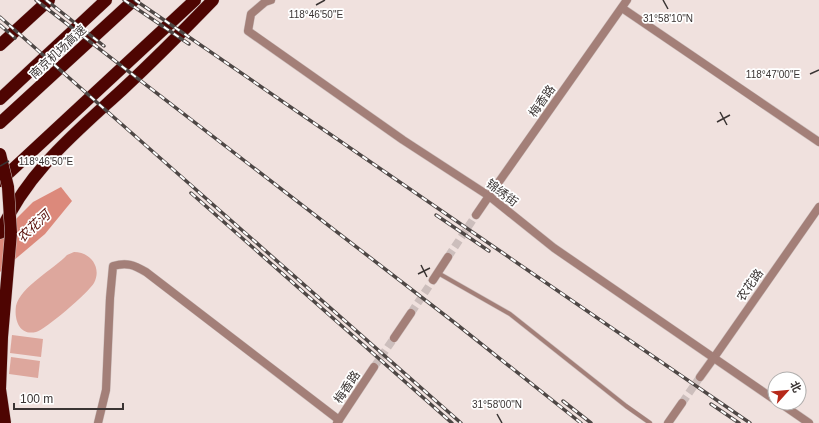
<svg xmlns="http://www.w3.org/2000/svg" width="819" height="423" font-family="Arial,'Noto Sans SC',sans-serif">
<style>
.green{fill:#dda79d}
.water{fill:#dc897b}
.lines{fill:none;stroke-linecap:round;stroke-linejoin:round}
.tertiary-tunnel{stroke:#ccbebc;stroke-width:8;stroke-dasharray:8 4;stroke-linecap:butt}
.service-casing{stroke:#ccbebc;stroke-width:5}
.minor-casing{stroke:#ccbebc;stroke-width:9}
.tertiary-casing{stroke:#ccbebc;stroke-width:9}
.motorway-casing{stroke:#ccbebc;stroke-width:13}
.service{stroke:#a37f78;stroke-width:4}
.minor{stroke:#a37f78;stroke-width:8}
.tertiary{stroke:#a37f78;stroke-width:8}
.motorway{stroke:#4e0502;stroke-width:12}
.rail-casing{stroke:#4e4745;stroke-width:3.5}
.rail{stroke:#fff;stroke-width:2;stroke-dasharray:6;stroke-linecap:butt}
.motorway-bridge-casing{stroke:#ccbebc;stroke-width:13;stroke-linecap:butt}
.motorway-bridge{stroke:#4e0502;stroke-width:12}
.ticks{fill:none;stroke:#3a3433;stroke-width:1.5}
.labels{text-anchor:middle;stroke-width:3.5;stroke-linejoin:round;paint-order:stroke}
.street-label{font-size:12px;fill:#3a3433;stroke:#fff}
.water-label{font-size:13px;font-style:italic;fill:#550a04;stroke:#fff}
.ticks-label{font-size:10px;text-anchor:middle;fill:#3a3433;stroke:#fff;stroke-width:3.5;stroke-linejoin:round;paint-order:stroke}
</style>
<rect width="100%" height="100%" fill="#f0e1de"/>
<!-- green -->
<g class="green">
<path d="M 74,252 C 91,252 102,268 94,283 C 89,292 45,330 36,332 C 19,336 14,319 16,306 C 20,287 54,269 67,255 Z"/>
<path d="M 12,335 L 43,339 L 41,357 L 10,353 Z"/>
<path d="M 11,357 L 40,361 L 38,378 L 9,374 Z"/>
</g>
<!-- water -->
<path class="water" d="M 61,187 L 72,201 L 45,234 L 0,272 L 0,235 L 33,202 Z"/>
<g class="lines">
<!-- tertiary-tunnel -->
<g class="tertiary-tunnel">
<path d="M 448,257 L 476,215"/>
<path d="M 411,313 L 433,280"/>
<path d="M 374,367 L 394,338"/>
<path d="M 682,403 L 700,377"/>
</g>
<!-- service casing -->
<g class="service-casing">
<path id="service" d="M 438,273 L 510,314 L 626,406 L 650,423"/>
</g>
<!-- minor casing -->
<g class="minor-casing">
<g id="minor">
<path d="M 271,0 L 265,2 L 251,14 L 248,31 L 403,140 L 489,196 L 627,0"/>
<path d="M 622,8 L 819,142"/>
<path d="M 713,359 L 819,207"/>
<path d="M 98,423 L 106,390 L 110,298 L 113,266 C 127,262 134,265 146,272 L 339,420"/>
</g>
</g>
<!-- tertiary casing -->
<g class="tertiary-casing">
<g id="tertiary">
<path d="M 476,215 L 489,196 L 554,248 L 775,400"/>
<path d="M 433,280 L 448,257"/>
<path d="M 394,338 L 411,313"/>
<path d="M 700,377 L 713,359"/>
<path d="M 780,403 L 809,423"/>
<path d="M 337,423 L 374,367"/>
<path d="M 668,423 L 682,403"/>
</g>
</g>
<!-- motorway casing -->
<g class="motorway-casing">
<g id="motorway">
<path d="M 0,45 L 49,0"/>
<path d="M 0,99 L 106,0"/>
<path d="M 0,123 L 134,0"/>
<path d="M 0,181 L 195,0"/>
<path d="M 0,233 C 27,172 74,134 122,90 C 153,61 183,31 213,0"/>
</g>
</g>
<!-- service -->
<use href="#service" class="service"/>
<!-- minor -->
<use href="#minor" class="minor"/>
<!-- tertiary -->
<use href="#tertiary" class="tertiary"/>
<!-- motorway -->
<use href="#motorway" class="motorway"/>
<!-- rail casing -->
<g class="rail-casing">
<g id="rail">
<path d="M 36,0 L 455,323 L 581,423"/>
<path d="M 46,0 L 104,46"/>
<path d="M 124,0 L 189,44"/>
<path d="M 135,0 L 750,423"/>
<path d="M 0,17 L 461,423"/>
<path d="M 0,25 L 15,38"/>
<path d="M 191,193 L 452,423"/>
<path d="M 436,215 L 489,251"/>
<path d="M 563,401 L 591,423"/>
<path d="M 711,404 L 739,423"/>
</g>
</g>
<!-- rail -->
<use href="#rail" class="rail"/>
<!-- motorway-bridge casing -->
<g class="motorway-bridge-casing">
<path id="motorway-bridge" d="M 0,154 L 8,187 L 11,233 L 2,337 L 0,389 L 5,423"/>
</g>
<!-- motorway-bridge -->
<use href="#motorway-bridge" class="motorway-bridge"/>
</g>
<!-- ticks -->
<path class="ticks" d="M 663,0 L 668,9M 316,5 L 325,0M 810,74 L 819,70M 720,112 L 727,125M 717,122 L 730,115M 0,166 L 9,161M 421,265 L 427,277M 418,274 L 430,268M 497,414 L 502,423"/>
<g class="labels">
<!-- street labels -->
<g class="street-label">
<text transform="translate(58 52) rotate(-43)" y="4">南京机场高速</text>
<text transform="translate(542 101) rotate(-55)" y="4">梅香路</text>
<text transform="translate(502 193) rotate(37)" y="4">锦绣街</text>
<text transform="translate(750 285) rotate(-55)" y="4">农花路</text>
<text transform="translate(347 387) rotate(-56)" y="4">梅香路</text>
</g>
<!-- water labels -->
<g class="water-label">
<text transform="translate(33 226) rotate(-43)" y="5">农花河</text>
</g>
</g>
<g class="ticks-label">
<text x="316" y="18">118°46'50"E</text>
<text x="668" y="22">31°58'10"N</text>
<text x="773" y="78">118°47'00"E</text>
<text x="46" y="165">118°46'50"E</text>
<text x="497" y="408">31°58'00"N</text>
</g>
<!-- north arrow -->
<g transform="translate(787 391) rotate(63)"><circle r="19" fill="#ffffff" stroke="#b0aead"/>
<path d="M0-3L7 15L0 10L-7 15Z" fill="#b6291a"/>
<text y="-6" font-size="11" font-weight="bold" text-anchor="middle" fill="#3a3433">北</text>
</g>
<!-- scale -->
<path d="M14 403v6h109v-6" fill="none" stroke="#3a3433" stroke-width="2"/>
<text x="20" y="403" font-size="12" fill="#3a3433" stroke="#ffffff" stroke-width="3" paint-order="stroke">100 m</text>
</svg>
